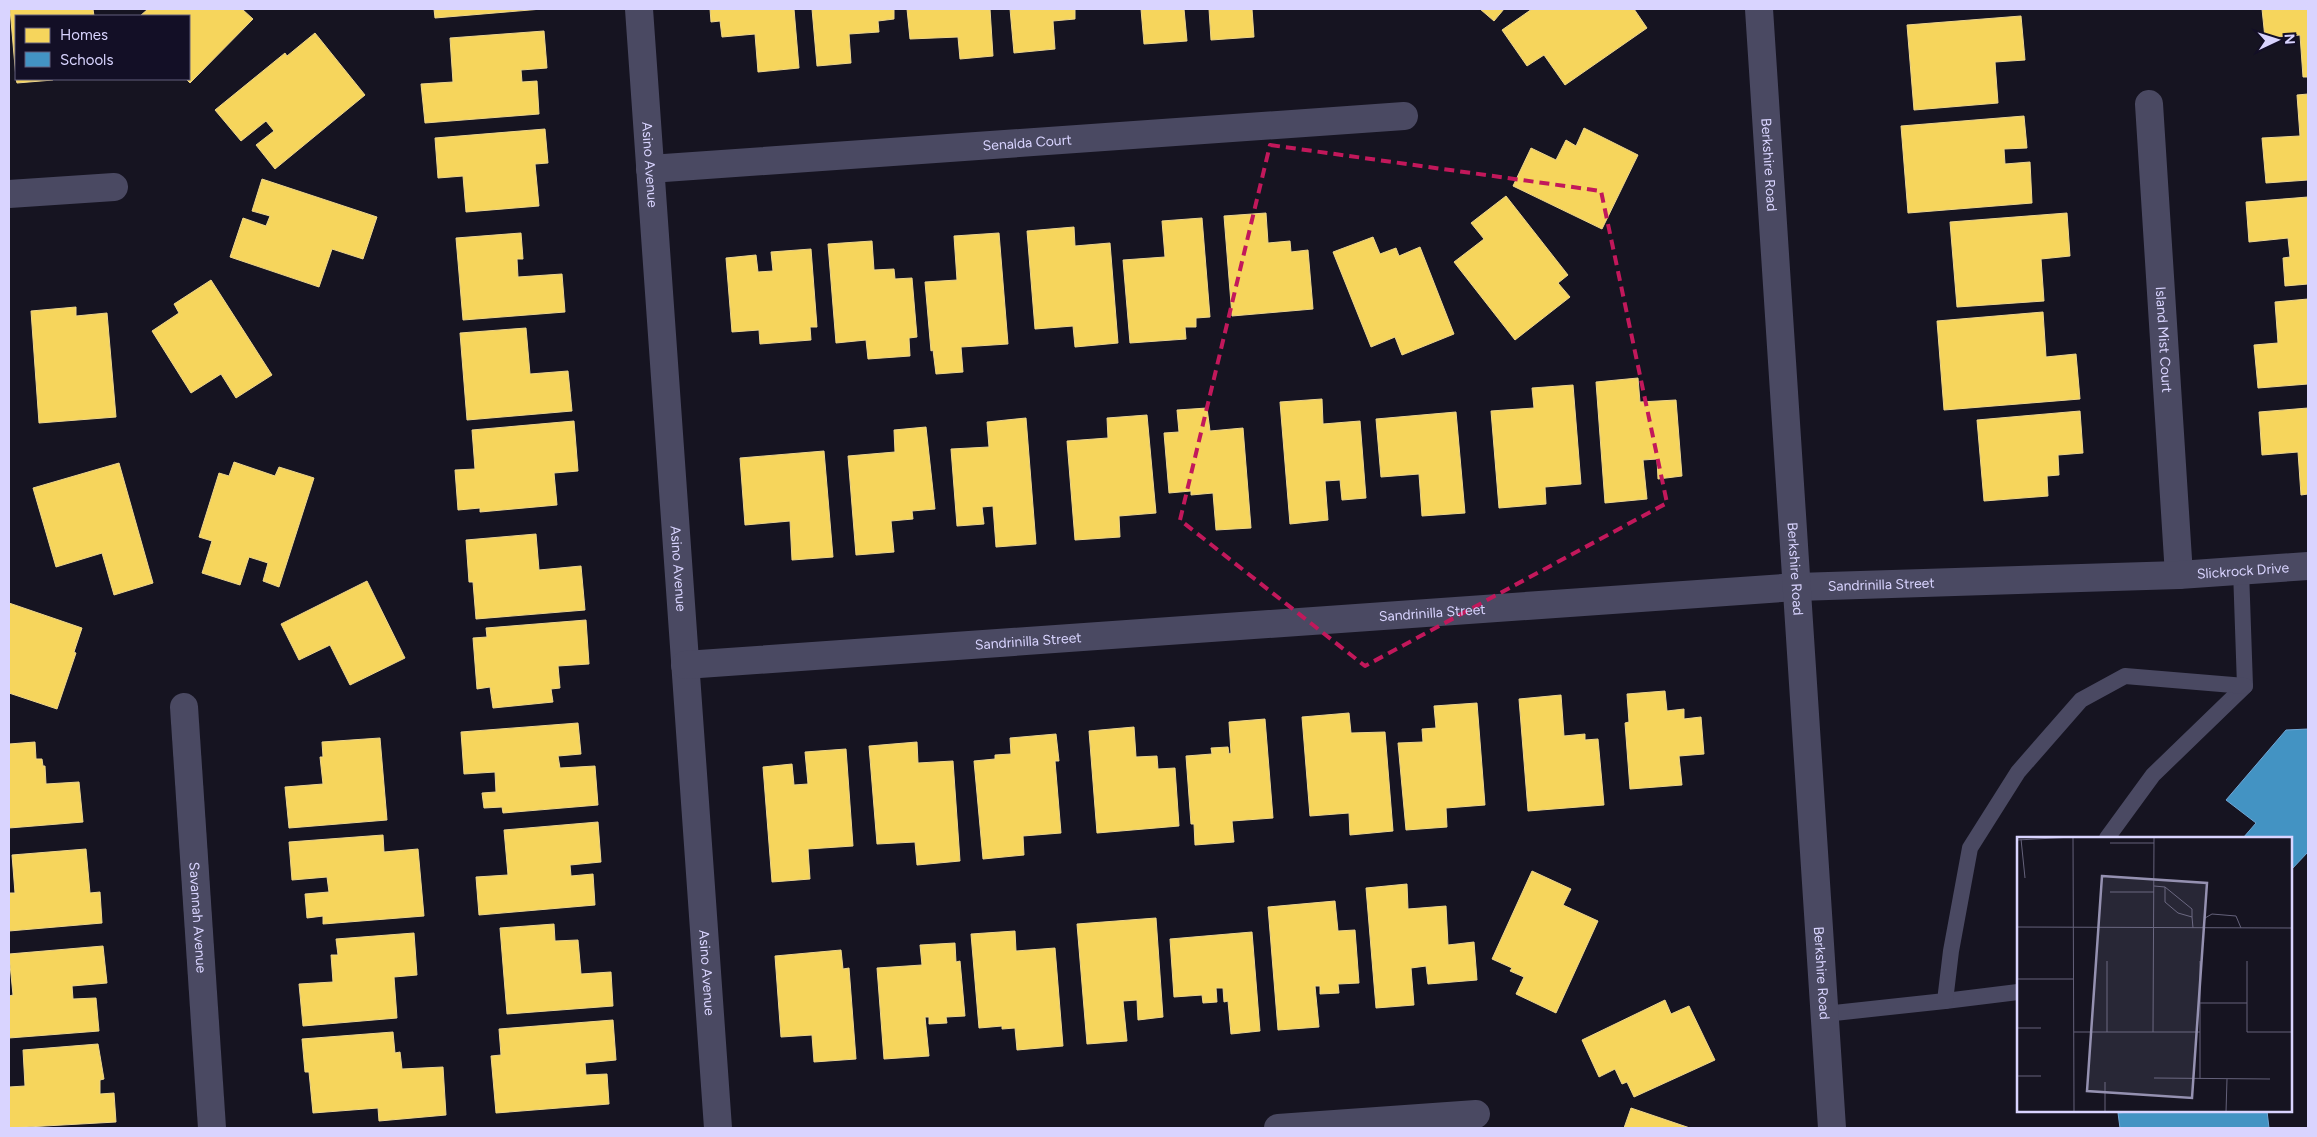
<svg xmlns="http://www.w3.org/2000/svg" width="2317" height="1137" font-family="Figtree,sans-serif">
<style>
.homes{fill:#f6d55c;stroke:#edd58d}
.schools{fill:#4393c3;stroke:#70a6d5}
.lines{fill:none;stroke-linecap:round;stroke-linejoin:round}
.service{stroke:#4a4962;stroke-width:16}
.minor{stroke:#4a4962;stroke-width:28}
.tertiary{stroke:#4a4962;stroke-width:28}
.marked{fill:none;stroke:#c2185b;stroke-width:4;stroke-dasharray:10 6;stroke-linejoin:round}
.labels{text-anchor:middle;stroke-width:5;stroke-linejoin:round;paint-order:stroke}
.street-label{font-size:14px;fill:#d9d4ff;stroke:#130f26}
.inset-road{fill:none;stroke:#64617a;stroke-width:1}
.view{fill:#9591b1;fill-opacity:0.15;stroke:#9591b1;stroke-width:2.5}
.inset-edge{fill:none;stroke:#d9d4ff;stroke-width:2.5}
</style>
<rect width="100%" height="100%" fill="#161421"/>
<!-- homes -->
<g class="homes">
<path d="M 10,9 L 93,9 L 94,16 L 16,16 L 16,78 Z"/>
<path d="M 148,9 L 242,9 L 253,19 L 190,83 L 186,79 L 189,79 L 189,16 L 140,16 Z"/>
<path d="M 434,9 L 542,9 L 435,18 Z"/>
<path d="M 710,9 L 794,9 L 799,68 L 758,72 L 755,34 L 722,37 L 720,21 L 711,22 Z"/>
<path d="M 812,9 L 894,9 L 894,19 L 878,21 L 879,32 L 849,34 L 851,63 L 817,66 Z"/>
<path d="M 907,9 L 990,9 L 993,56 L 960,59 L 958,37 L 910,39 Z"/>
<path d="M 1010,9 L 1075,9 L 1075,19 L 1053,21 L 1055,49 L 1014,53 Z"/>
<path d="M 1141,9 L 1184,9 L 1187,41 L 1144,44 Z"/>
<path d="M 1209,9 L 1252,9 L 1254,37 L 1211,40 Z"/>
<path d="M 1480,9 L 1504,9 L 1494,21 Z"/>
<path d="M 1532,9 L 1634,9 L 1647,28 L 1565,85 L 1544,55 L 1527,66 L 1502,30 Z"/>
<path d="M 2262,9 L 2308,9 L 2308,77 L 2303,77 L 2300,35 L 2265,38 Z"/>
<path d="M 2021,16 L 2025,60 L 1995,62 L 1998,103 L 1914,110 L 1907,25 Z"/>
<path d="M 544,31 L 547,68 L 521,70 L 522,82 L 537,81 L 539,114 L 425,123 L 421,84 L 453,82 L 450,38 Z"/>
<path d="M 315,33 L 365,95 L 275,169 L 256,145 L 274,131 L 266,121 L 241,141 L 215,110 L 285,53 L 287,56 Z"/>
<path d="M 16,79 L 53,79 L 53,80 L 17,83 Z"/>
<path d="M 2308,94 L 2308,180 L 2266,183 L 2262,138 L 2300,136 L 2297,95 Z"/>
<path d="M 2024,116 L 2027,148 L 2004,149 L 2005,164 L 2030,162 L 2032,203 L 1908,213 L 1901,126 Z"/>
<path d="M 1584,128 L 1638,155 L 1602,229 L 1513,186 L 1531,148 L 1556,160 L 1566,140 L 1576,146 Z"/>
<path d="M 545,129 L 548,163 L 535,164 L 539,206 L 466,212 L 463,176 L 438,178 L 435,138 Z"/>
<path d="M 262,179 L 377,217 L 363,259 L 332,249 L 319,287 L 230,257 L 243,218 L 266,226 L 270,216 L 252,211 Z"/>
<path d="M 1506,196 L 1568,275 L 1558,283 L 1570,297 L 1515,340 L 1454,262 L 1484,239 L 1471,223 Z"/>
<path d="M 2308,197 L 2308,284 L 2285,286 L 2283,258 L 2290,257 L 2288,238 L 2249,242 L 2246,202 Z"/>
<path d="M 1266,213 L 1268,243 L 1290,241 L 1291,252 L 1308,250 L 1313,309 L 1232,316 L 1224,216 Z"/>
<path d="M 2067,213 L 2070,256 L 2041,259 L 2044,301 L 1957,307 L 1950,222 Z"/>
<path d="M 1202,218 L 1210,317 L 1196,318 L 1196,327 L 1185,327 L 1186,339 L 1130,343 L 1123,260 L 1165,257 L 1162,221 Z"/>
<path d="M 1074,227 L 1075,246 L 1110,243 L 1118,343 L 1075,347 L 1073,326 L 1035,329 L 1027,231 Z"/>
<path d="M 521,233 L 523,259 L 517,259 L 518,277 L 562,274 L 565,312 L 463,320 L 456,238 Z"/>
<path d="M 999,233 L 1008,344 L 961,347 L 963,372 L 936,374 L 933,350 L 931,351 L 925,282 L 957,280 L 954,236 Z"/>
<path d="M 1373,237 L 1380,254 L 1396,248 L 1399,256 L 1420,247 L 1454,334 L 1402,355 L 1395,337 L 1371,347 L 1333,252 Z"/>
<path d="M 872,241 L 874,270 L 894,269 L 895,279 L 912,278 L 917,337 L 909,338 L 910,356 L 868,359 L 866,340 L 836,343 L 828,244 Z"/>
<path d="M 811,249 L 817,327 L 810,327 L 811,340 L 760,344 L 759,330 L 732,332 L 726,258 L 756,255 L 758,272 L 773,271 L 771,252 Z"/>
<path d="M 211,280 L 272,375 L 236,398 L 221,374 L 191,393 L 152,331 L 179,313 L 174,304 Z"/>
<path d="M 2308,299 L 2308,384 L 2258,388 L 2254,345 L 2278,343 L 2275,302 Z"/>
<path d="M 76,307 L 76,316 L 107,313 L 116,417 L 39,423 L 31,311 Z"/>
<path d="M 2043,312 L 2046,357 L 2076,354 L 2080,399 L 1944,410 L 1937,321 Z"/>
<path d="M 526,328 L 530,374 L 568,371 L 572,411 L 467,420 L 460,333 Z"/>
<path d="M 1638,378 L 1640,402 L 1676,400 L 1682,476 L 1658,479 L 1657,459 L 1643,460 L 1647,499 L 1605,503 L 1596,382 Z"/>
<path d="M 1573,385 L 1581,484 L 1545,487 L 1546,504 L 1499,508 L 1491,411 L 1534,408 L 1532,388 Z"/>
<path d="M 1322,399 L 1323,424 L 1360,421 L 1366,498 L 1342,500 L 1340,480 L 1325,481 L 1328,520 L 1290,524 L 1280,402 Z"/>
<path d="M 1207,408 L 1210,431 L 1243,428 L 1251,528 L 1216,530 L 1213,493 L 1191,495 L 1191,491 L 1169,493 L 1164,433 L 1179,432 L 1177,410 Z"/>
<path d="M 2308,408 L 2308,494 L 2301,495 L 2298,452 L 2262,455 L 2259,412 Z"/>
<path d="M 2080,411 L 2083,453 L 2058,455 L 2059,475 L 2047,476 L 2048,496 L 1984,501 L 1977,420 Z"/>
<path d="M 1456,412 L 1465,513 L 1422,516 L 1419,474 L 1381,477 L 1376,419 Z"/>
<path d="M 1147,415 L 1156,513 L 1119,516 L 1120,537 L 1075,540 L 1067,441 L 1108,438 L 1107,418 Z"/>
<path d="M 1026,418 L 1036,544 L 996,547 L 993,506 L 982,507 L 984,524 L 957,526 L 951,449 L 989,447 L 987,422 Z"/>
<path d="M 574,421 L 578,471 L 554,473 L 557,505 L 480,512 L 480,508 L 458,510 L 455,470 L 475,469 L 472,430 Z"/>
<path d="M 926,427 L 935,509 L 912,511 L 913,519 L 891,521 L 894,552 L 856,555 L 848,456 L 895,452 L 894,430 Z"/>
<path d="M 824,451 L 833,557 L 792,560 L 790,521 L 745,525 L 740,458 Z"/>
<path d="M 234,462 L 275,476 L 279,467 L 314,478 L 279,587 L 263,581 L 268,563 L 249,557 L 240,585 L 202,573 L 212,541 L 199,537 L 219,473 L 229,476 Z"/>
<path d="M 119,463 L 153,583 L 114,595 L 102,553 L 56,567 L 33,488 Z"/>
<path d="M 536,534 L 539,570 L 581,566 L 585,610 L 476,619 L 473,582 L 469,582 L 466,540 Z"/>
<path d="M 367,581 L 405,658 L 350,685 L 330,645 L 299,660 L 281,624 Z"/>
<path d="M 9,603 L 82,628 L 74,652 L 76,653 L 57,709 L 9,693 Z"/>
<path d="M 586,620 L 589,664 L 558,666 L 560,688 L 551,689 L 553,702 L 493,708 L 490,687 L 477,689 L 473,638 L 487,637 L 486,628 Z"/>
<path d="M 1665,691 L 1667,711 L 1684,709 L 1684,719 L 1701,717 L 1704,754 L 1679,756 L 1682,785 L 1630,789 L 1625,723 L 1629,722 L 1627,694 Z"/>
<path d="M 1561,695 L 1564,736 L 1585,734 L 1585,740 L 1598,739 L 1604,805 L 1528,811 L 1519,699 Z"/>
<path d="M 1477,703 L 1485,805 L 1446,808 L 1447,827 L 1406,830 L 1398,743 L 1423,742 L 1422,729 L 1436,728 L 1434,706 Z"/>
<path d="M 1349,713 L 1351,733 L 1385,732 L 1393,831 L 1350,835 L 1349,813 L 1310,816 L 1302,717 Z"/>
<path d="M 1265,719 L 1273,818 L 1232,821 L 1234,842 L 1195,845 L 1194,824 L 1191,824 L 1186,756 L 1212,754 L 1211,748 L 1228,747 L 1229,754 L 1231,753 L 1229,722 Z"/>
<path d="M 578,723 L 581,754 L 558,756 L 560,768 L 595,766 L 598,805 L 503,813 L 502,807 L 484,808 L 482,793 L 496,792 L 495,772 L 464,774 L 461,732 Z"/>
<path d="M 1134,727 L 1136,757 L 1157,756 L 1158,769 L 1175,768 L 1179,826 L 1097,833 L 1089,731 Z"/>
<path d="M 1056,734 L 1059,761 L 1055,761 L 1061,833 L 1023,836 L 1024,855 L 983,859 L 974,761 L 995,759 L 995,755 L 1011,754 L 1010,738 Z"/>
<path d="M 380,738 L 387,820 L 289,828 L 285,787 L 323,784 L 320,757 L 323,757 L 322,742 Z"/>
<path d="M 35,742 L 36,759 L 42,759 L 43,766 L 45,766 L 46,784 L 79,782 L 83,822 L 9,828 L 9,744 Z"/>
<path d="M 917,742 L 918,763 L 953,761 L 960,861 L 917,865 L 915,842 L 877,844 L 869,746 Z"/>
<path d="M 846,749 L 853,846 L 808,849 L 810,879 L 772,882 L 763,767 L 792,764 L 794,785 L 808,784 L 805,752 Z"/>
<path d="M 598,822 L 601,862 L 570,865 L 571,876 L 593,874 L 595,905 L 479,915 L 476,877 L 508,875 L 504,830 Z"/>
<path d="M 383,835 L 384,852 L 418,849 L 424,916 L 323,924 L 323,916 L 307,918 L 305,894 L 329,892 L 327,877 L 292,880 L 289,842 Z"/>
<path d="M 86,849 L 90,893 L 100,892 L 102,923 L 9,931 L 9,893 L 15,893 L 12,855 Z"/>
<path d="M 1532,871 L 1571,889 L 1563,905 L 1598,921 L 1556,1013 L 1516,994 L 1524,977 L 1510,971 L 1512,968 L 1492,959 Z"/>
<path d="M 1407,884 L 1408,909 L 1446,906 L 1448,945 L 1474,942 L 1477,980 L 1428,984 L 1426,966 L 1411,968 L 1414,1005 L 1376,1008 L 1366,888 Z"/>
<path d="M 1335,901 L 1338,931 L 1355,930 L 1359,983 L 1338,984 L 1339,993 L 1320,994 L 1320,986 L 1315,986 L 1319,1027 L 1278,1030 L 1268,907 Z"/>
<path d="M 1156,918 L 1163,1017 L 1138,1020 L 1137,1000 L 1123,1001 L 1127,1041 L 1087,1044 L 1077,924 Z"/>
<path d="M 554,924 L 555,941 L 578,940 L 581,974 L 611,972 L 613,1006 L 507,1014 L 500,928 Z"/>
<path d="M 1015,931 L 1016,951 L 1055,948 L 1063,1046 L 1017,1050 L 1015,1028 L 1002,1029 L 1002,1026 L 979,1028 L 971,934 Z"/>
<path d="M 1252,932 L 1260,1031 L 1231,1034 L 1228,1001 L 1224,1002 L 1223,988 L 1216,988 L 1217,1002 L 1203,1003 L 1202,995 L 1174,997 L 1170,939 Z"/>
<path d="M 414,933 L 417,975 L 394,977 L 397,1018 L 303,1026 L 299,984 L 333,982 L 331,955 L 338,955 L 336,939 Z"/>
<path d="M 955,943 L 956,962 L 960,961 L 965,1016 L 946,1017 L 947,1023 L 929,1024 L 929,1017 L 925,1017 L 929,1056 L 884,1059 L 877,968 L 922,965 L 920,945 Z"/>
<path d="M 103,946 L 107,983 L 72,986 L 73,999 L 96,998 L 99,1031 L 9,1038 L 9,996 L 13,995 L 9,954 Z"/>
<path d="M 841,950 L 843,969 L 849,968 L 856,1059 L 814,1062 L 812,1035 L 781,1037 L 775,956 Z"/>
<path d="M 1665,1000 L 1671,1014 L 1689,1006 L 1715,1060 L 1634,1097 L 1627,1082 L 1622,1084 L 1615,1069 L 1599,1077 L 1582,1040 Z"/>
<path d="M 613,1020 L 616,1060 L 585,1063 L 586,1075 L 607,1074 L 609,1104 L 496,1113 L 491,1056 L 501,1055 L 499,1029 Z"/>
<path d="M 393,1032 L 395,1053 L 400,1052 L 402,1069 L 443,1067 L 446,1115 L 379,1121 L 378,1108 L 313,1113 L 309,1072 L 305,1072 L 302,1039 Z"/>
<path d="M 98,1044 L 104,1079 L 100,1080 L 100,1094 L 114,1093 L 116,1122 L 9,1128 L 9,1087 L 25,1086 L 23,1050 Z"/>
<path d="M 1631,1108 L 1690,1128 L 1624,1128 Z"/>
</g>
<!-- schools -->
<g class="schools">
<path d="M 2308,729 L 2308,852 L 2291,870 L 2291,838 L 2243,838 L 2256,823 L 2226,800 L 2286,730 Z"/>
<path d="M 2141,1111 L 2267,1111 L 2269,1128 L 2120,1128 L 2118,1113 Z"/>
</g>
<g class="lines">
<!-- service -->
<g class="service">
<path d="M 2107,838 L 2153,775 L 2245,686 L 2241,570"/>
<path d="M 1945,1001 L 2018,992"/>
<path d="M 1825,1014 L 1945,1001 L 1951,951 L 1970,848 L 2018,772 L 2081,700 L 2125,676 L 2245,686"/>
</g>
<!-- minor -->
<g class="minor">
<path id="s1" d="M 639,9 L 718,1128"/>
<path id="s2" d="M 2149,104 L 2179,575"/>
<path id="s3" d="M 650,169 L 1404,116"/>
<path d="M 9,194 L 114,187"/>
<path id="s4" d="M 685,665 L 1797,587 L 2179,575 L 2308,566"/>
<path id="s5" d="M 184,707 L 212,1128"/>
<path d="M 1278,1128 L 1476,1114"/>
</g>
<!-- tertiary -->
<path class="tertiary" id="s6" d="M 1759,9 L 1832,1128"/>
</g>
<!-- marked area -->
<path class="marked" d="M 1270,145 L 1601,191 L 1667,503 L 1365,666 L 1180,520 Z"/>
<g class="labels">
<!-- street labels -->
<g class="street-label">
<text dy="5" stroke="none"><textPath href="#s3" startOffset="378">Senalda Court</textPath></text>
<text dy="5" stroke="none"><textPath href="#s6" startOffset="156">Berkshire Road</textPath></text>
<text dy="5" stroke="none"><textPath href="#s1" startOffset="156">Asino Avenue</textPath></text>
<text dy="5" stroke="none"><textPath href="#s2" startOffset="236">Island Mist Court</textPath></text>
<text dy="5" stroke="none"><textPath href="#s6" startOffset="561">Berkshire Road</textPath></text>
<text dy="5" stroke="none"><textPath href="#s1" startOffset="561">Asino Avenue</textPath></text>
<text dy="5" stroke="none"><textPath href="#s4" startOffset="1561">Slickrock Drive</textPath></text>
<text dy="5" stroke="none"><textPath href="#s4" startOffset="1199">Sandrinilla Street</textPath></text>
<text dy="5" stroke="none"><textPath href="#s4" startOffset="749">Sandrinilla Street</textPath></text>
<text dy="5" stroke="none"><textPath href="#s4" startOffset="344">Sandrinilla Street</textPath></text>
<text dy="5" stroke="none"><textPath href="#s5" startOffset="211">Savannah Avenue</textPath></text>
<text dy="5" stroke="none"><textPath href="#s1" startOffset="966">Asino Avenue</textPath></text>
<text dy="5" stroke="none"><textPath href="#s6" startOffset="966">Berkshire Road</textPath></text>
</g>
</g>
<!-- overview -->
<g transform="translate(2017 837)">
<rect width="275" height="275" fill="#161421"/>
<path class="inset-road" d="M 4,2 L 8,41M 0,3 L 56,0 L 57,275M 93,6 L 137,6M 137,49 L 148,50 L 175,72 L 175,80M 148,50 L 148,65 L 161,76 L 175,80 L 176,91M 93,55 L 137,55M 0,90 L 275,91M 186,91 L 188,81 L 195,77 L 219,79 L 224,91M 90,124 L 90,195M 183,124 L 183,242M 230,124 L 230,195 L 275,195M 0,142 L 57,142M 183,166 L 230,166M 0,191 L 24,191M 57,195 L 183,195M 136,195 L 137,0M 0,239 L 24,239M 137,241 L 253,242M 88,245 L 88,275M 209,275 L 210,242"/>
<path class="view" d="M 85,39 L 190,46 L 175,261 L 70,254 Z"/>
<rect width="275" height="275" class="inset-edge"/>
</g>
<!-- border -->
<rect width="2317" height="1137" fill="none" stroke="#d9d4ff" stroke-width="20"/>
<!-- legend -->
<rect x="15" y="15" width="175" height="65" fill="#130f26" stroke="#625e7d"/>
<rect x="25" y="28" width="25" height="15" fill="#f6d55c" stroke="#625e7d"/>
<text x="60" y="40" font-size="15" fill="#d9d4ff">Homes</text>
<rect x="25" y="52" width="25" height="15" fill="#4393c3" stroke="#625e7d"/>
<text x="60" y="65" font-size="15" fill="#d9d4ff">Schools</text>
<!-- north arrow -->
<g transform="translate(2277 40) rotate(86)" stroke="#130f26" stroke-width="4" paint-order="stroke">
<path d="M0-4L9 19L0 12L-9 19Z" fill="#d9d4ff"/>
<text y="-8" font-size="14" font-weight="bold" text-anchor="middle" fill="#d9d4ff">N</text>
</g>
</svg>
